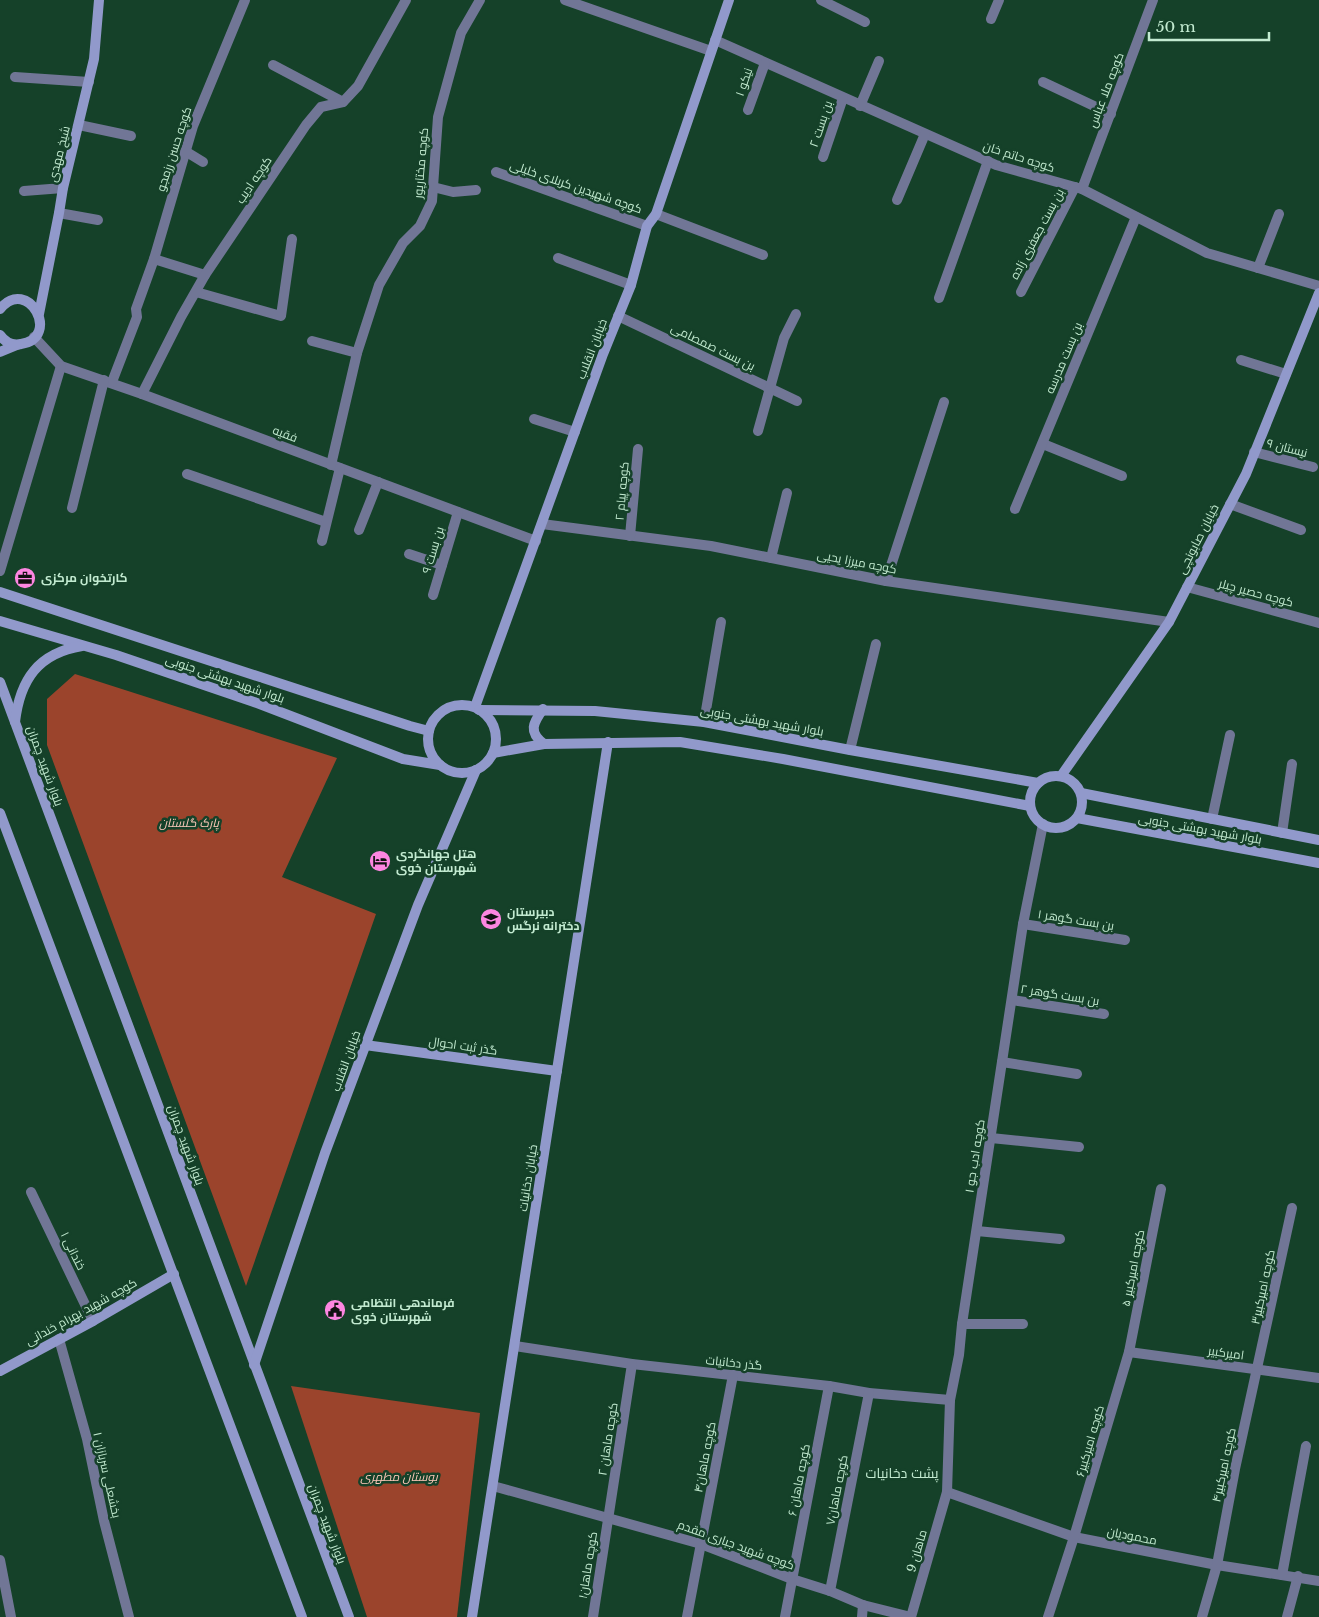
<svg xmlns="http://www.w3.org/2000/svg" width="1319" height="1617" font-family="'Libre Baskerville',Cairo,serif">
<style>
.green{fill:#9b442c}
.lines{fill:none;stroke-linecap:round;stroke-linejoin:round}
.street{stroke:#717696;stroke-width:10}
.secondary{stroke:#9199cb;stroke-width:10}
.labels{text-anchor:middle;stroke-width:5;stroke-linejoin:round;paint-order:stroke}
.street-label{font-size:12px;fill:#c3ebd1;stroke:#154129}
.poi-label{font-size:12px;font-weight:bold;fill:#c3ebd1;stroke:#154129;text-anchor:start}
.park-label{font-size:12px;font-style:italic;fill:#fec9ba;stroke:#154129}
.neighbourhood-label{font-size:14px;fill:#c3ebd1;stroke:#154129}
</style>
<rect width="100%" height="100%" fill="#154129"/>
<!-- green -->
<g class="green">
<path d="M 75,674 L 337,758 L 282,877 L 376,914 L 246,1286 L 47,745 L 47,699 Z"/>
<path d="M 291,1386 L 480,1413 L 457,1617 L 367,1617 Z"/>
</g>
<g class="lines">
<!-- street -->
<g class="street">
<path d="M 565,0 L 711,51"/>
<path d="M 821,0 L 865,22"/>
<path d="M 991,19 L 999,0"/>
<path d="M 715,40 L 996,165 L 1082,189 L 1207,253 L 1319,286"/>
<path d="M 273,65 L 343,102"/>
<path d="M 15,77 L 89,82"/>
<path d="M 1043,82 L 1111,114"/>
<path d="M 860,106 L 879,61"/>
<path d="M 748,110 L 765,63"/>
<path d="M 79,125 L 131,136"/>
<path d="M 185,151 L 203,162"/>
<path d="M 823,157 L 843,98"/>
<path d="M 496,172 L 647,226"/>
<path d="M 433,187 L 453,192 L 476,190"/>
<path d="M 1082,189 L 1153,0"/>
<path d="M 24,191 L 63,188"/>
<path d="M 897,200 L 925,134"/>
<path d="M 59,213 L 98,220"/>
<path d="M 656,214 L 763,255"/>
<path d="M 558,258 L 631,285"/>
<path d="M 154,259 L 205,275"/>
<path d="M 1258,268 L 1279,214"/>
<path d="M 196,292 L 281,316 L 292,239"/>
<path d="M 1021,292 L 1075,187"/>
<path d="M 939,298 L 988,161"/>
<path d="M 618,316 L 797,401"/>
<path d="M 34,337 L 61,366 L 142,394 L 536,541"/>
<path d="M 312,341 L 357,353"/>
<path d="M 1241,360 L 1286,374"/>
<path d="M 112,382 L 137,317 L 136,309 L 154,259 L 193,126 L 245,0"/>
<path d="M 142,394 L 181,317 L 205,275 L 306,125 L 321,107 L 343,102 L 358,86 L 406,0"/>
<path d="M 534,419 L 575,432"/>
<path d="M 758,431 L 784,338 L 796,314"/>
<path d="M 1043,444 L 1122,476"/>
<path d="M 1254,452 L 1313,467"/>
<path d="M 331,465 L 357,353 L 379,285 L 403,243 L 420,226 L 432,201 L 438,117 L 461,33 L 480,0"/>
<path d="M 187,474 L 326,522"/>
<path d="M 1230,504 L 1301,530"/>
<path d="M 72,508 L 104,380"/>
<path d="M 1015,509 L 1136,217"/>
<path d="M 542,524 L 711,546 L 886,581 L 1169,622"/>
<path d="M 359,530 L 378,482"/>
<path d="M 630,536 L 638,449"/>
<path d="M 322,541 L 340,468"/>
<path d="M 409,554 L 442,565"/>
<path d="M 771,558 L 787,493"/>
<path d="M 0,571 L 61,366"/>
<path d="M 886,581 L 944,402"/>
<path d="M 1187,587 L 1319,623"/>
<path d="M 433,595 L 458,512"/>
<path d="M 704,722 L 721,622"/>
<path d="M 850,750 L 876,644"/>
<path d="M 1212,819 L 1230,735"/>
<path d="M 1282,833 L 1292,764"/>
<path d="M 1023,924 L 1125,940"/>
<path d="M 1012,1000 L 1104,1014"/>
<path d="M 1002,1062 L 1077,1074"/>
<path d="M 991,1138 L 1079,1147"/>
<path d="M 31,1192 L 93,1321"/>
<path d="M 977,1231 L 1060,1239"/>
<path d="M 962,1324 L 1023,1324"/>
<path d="M 59,1339 L 87,1439 L 104,1521 L 129,1617"/>
<path d="M 515,1346 L 632,1364 L 829,1386 L 869,1393 L 950,1400"/>
<path d="M 1129,1352 L 1319,1378"/>
<path d="M 493,1486 L 701,1544 L 792,1579 L 830,1591 L 863,1605 L 911,1617"/>
<path d="M 947,1492 L 1074,1537 L 1217,1565 L 1319,1581"/>
<path d="M 0,1560 L 11,1617"/>
<path d="M 1282,1575 L 1306,1446"/>
<path d="M 830,1591 L 869,1393"/>
<path d="M 593,1617 L 632,1364"/>
<path d="M 687,1617 L 733,1375"/>
<path d="M 785,1617 L 829,1386"/>
<path d="M 862,1617 L 863,1605"/>
<path d="M 911,1617 L 947,1492 L 950,1400 L 959,1355 L 962,1324 L 1023,924 L 1043,824"/>
<path d="M 1048,1617 L 1074,1537 L 1129,1352 L 1161,1189"/>
<path d="M 1202,1617 L 1217,1565 L 1235,1469 L 1292,1208"/>
<path d="M 1287,1617 L 1298,1576"/>
</g>
<!-- secondary -->
<g class="secondary">
<path d="M 0,309 C 28,275 62,338 21,344 C 12,346 5,342 0,335"/>
<path d="M 39,314 L 59,213 L 63,188 L 94,59 L 99,0"/>
<path d="M 0,352 L 17,345"/>
<path d="M 0,592 L 410,726 L 429,731"/>
<path d="M 0,621 L 116,655 L 254,702 L 403,759 L 440,765"/>
<path d="M 0,682 L 349,1617"/>
<circle cx="462" cy="739" r="34"/>
<path d="M 475,707 L 603,354 L 631,285 L 647,226 L 656,214 L 729,0"/>
<path d="M 543,709 C 533,723 528,732 544,744"/>
<path d="M 479,710 L 595,711 L 704,722 L 850,750 L 1038,783"/>
<path d="M 15,722 C 20,680 38,653 82,646"/>
<path d="M 493,753 L 544,744 L 680,742 L 783,759 L 1030,806"/>
<path d="M 1061,776 L 1169,622 L 1246,474 L 1319,293"/>
<circle cx="1056" cy="802" r="26"/>
<path d="M 1081,793 L 1319,840"/>
<path d="M 0,813 L 302,1617"/>
<path d="M 1077,818 L 1319,863"/>
<path d="M 365,1045 L 557,1071"/>
<path d="M 254,1365 L 325,1153 L 418,905 L 476,770"/>
<path d="M 0,1371 L 93,1321 L 174,1274"/>
<path d="M 472,1617 L 608,742"/>
</g>
</g>
<!-- icons -->
<defs>
<g id="office-disc" transform="scale(1.125)"><circle r="9.5" fill="#fd86e1" stroke="#154129"/><path d="M-6-3h4V-5.5h4V-3h4V5H-6ZM-1-4.5V-3h2v-1.5ZM-6 0V1H6V0Z" fill="#111"/></g>
<g id="hotel-disc" transform="scale(1.125)"><circle r="9.5" fill="#fd86e1" stroke="#154129"/><path d="M-6-4.5h1.5V1H6V5H4.5V3h-9V5H-6ZM-4 0a1.8 1.8 0 1 1 3.6 0ZM.5 0V-2.5h3Q6-2.5 6 0Z" fill="#111"/></g>
<g id="school-disc" transform="scale(1.125)"><circle r="9.5" fill="#fd86e1" stroke="#154129"/><path d="M0-5L7-2L0 1L-7-2ZM-4 1L0 2.5L4 1V4Q0 6-4 4Z" fill="#111"/></g>
<g id="civic-disc" transform="scale(1.125)"><circle r="9.5" fill="#fd86e1" stroke="#154129"/><path d="M-.6-6.5H3V-4.5H.6V-3L4-1V1h2V6H-6V1h2V-1L-.6-3ZM-1.2 2.5V6h2.4V2.5Z" fill="#111"/></g>
</defs>
<g fill-rule="evenodd">
<use href="#office-disc" x="25" y="578"/>
<use href="#hotel-disc" x="380" y="861"/>
<use href="#school-disc" x="491" y="919"/>
<use href="#civic-disc" x="335" y="1310"/>
</g>
<g class="labels">
<!-- street labels -->
<g class="street-label">
<text transform="translate(744 82) rotate(-71)" y="4">نیکو ۱</text>
<text transform="translate(1106 90) rotate(-69)" y="4">کوچه ملا عباس</text>
<text transform="translate(821 124) rotate(-71)" y="4">بن بست ۲</text>
<text transform="translate(174 149) rotate(-72)" y="4">کوچه حسن رزمجو</text>
<text transform="translate(59 154) rotate(-76)" y="4">شیخ مهدی</text>
<text transform="translate(1019 157) rotate(18)" y="4">کوچه حاتم خان</text>
<text transform="translate(421 163) rotate(-85)" y="4">کوچه مختارپور</text>
<text transform="translate(254 180) rotate(-56)" y="4">کوچه ادیب</text>
<text transform="translate(576 187) rotate(19)" y="4">کوچه شهیدین کربلای خلیلی</text>
<text transform="translate(1037 234) rotate(-62)" y="4">بن بست جعفری زاده</text>
<text transform="translate(713 347) rotate(26)" y="4">بن بست صمصامی</text>
<text transform="translate(592 349) rotate(-69)" y="4">خیابان انقلاب</text>
<text transform="translate(1064 358) rotate(-67)" y="4">بن بست مدرسه</text>
<text transform="translate(285 434) rotate(21)" y="4">فقیه</text>
<text transform="translate(1287 448) rotate(15)" y="4">نیستان ۹</text>
<text transform="translate(622 491) rotate(-85)" y="4">کوچه پیام ۲</text>
<text transform="translate(1198 539) rotate(-63)" y="4">خیابان صابونچی</text>
<text transform="translate(433 550) rotate(-73)" y="4">بن بست ۹</text>
<text transform="translate(857 562) rotate(11)" y="4">کوچه میرزا یحیی</text>
<text transform="translate(1256 593) rotate(15)" y="4">کوچه حصیر چیلر</text>
<text transform="translate(225 679) rotate(19)" y="4">بلوار شهید بهشتی جنوبی</text>
<text transform="translate(762 721) rotate(10)" y="4">بلوار شهید بهشتی جنوبی</text>
<text transform="translate(45 766) rotate(70)" y="4">بلوار شهید چمران</text>
<text transform="translate(1200 829) rotate(10)" y="4">بلوار شهید بهشتی جنوبی</text>
<text transform="translate(1076 920) rotate(9)" y="4">بن بست گوهر ۱</text>
<text transform="translate(1060 995) rotate(9)" y="4">بن بست گوهر ۲</text>
<text transform="translate(463 1046) rotate(8)" y="4">گذر ثبت احوال</text>
<text transform="translate(346 1061) rotate(-70)" y="4">خیابان انقلاب</text>
<text transform="translate(186 1145) rotate(70)" y="4">بلوار شهید چمران</text>
<text transform="translate(975 1156) rotate(-81)" y="4">کوچه ادب جو ۱</text>
<text transform="translate(528 1178) rotate(-81)" y="4">خیابان دخانیات</text>
<text transform="translate(73 1251) rotate(64)" y="4">خندانی ۱</text>
<text transform="translate(1133 1268) rotate(-79)" y="4">کوچه امیرکبیر ۵</text>
<text transform="translate(1263 1287) rotate(-78)" y="4">کوچه امیرکبیر۳</text>
<text transform="translate(81 1312) rotate(-29)" y="4">کوچه شهید بهرام خندانی</text>
<text transform="translate(1226 1353) rotate(8)" y="4">امیرکبیر</text>
<text transform="translate(734 1363) rotate(6)" y="4">گذر دخانیات</text>
<text transform="translate(608 1439) rotate(-81)" y="4">کوچه ماهان ۲</text>
<text transform="translate(1090 1441) rotate(-74)" y="4">کوچه امیرکبیر۶</text>
<text transform="translate(705 1457) rotate(-79)" y="4">کوچه ماهان۴</text>
<text transform="translate(1224 1465) rotate(-78)" y="4">کوچه امیرکبیر۴</text>
<text transform="translate(107 1475) rotate(77)" y="4">بخشعلی سربازان ۱</text>
<text transform="translate(799 1480) rotate(-79)" y="4">کوچه ماهان ۶</text>
<text transform="translate(837 1490) rotate(-79)" y="4">کوچه ماهان۷</text>
<text transform="translate(327 1524) rotate(69)" y="4">بلوار شهید چمران</text>
<text transform="translate(1132 1536) rotate(11)" y="4">محمودیان</text>
<text transform="translate(736 1545) rotate(20)" y="4">کوچه شهید جباری مقدم</text>
<text transform="translate(917 1551) rotate(-74)" y="4">ماهان 9</text>
<text transform="translate(588 1565) rotate(-81)" y="4">کوچه ماهان۱</text>
</g>
<!-- poi labels -->
<g class="poi-label">
<text x="41" y="582">کارتخوان مرکزی</text>
<text x="396" y="858">هتل جهانگردی<tspan x="396" dy="14">شهرستان خوی</tspan></text>
<text x="507" y="916">دبیرستان<tspan x="507" dy="14">دخترانه نرگس</tspan></text>
<text x="351" y="1307">فرماندهی انتظامی<tspan x="351" dy="14">شهرستان خوی</tspan></text>
</g>
<!-- park labels -->
<g class="park-label">
<text x="189" y="827">پارک گلستان</text>
<text x="399" y="1481">بوستان مطهری</text>
</g>
<!-- neighbourhood labels -->
<g class="neighbourhood-label">
<text x="902" y="1478">پشت دخانیات</text>
</g>
</g>
<!-- scale -->
<path d="M1149 32v8h120v-8" fill="none" stroke="#c3ebd1" stroke-width="2.5"/>
<text x="1156" y="32" font-size="15" fill="#c3ebd1" stroke="#154129" stroke-width="4" paint-order="stroke">50 m</text>
</svg>
